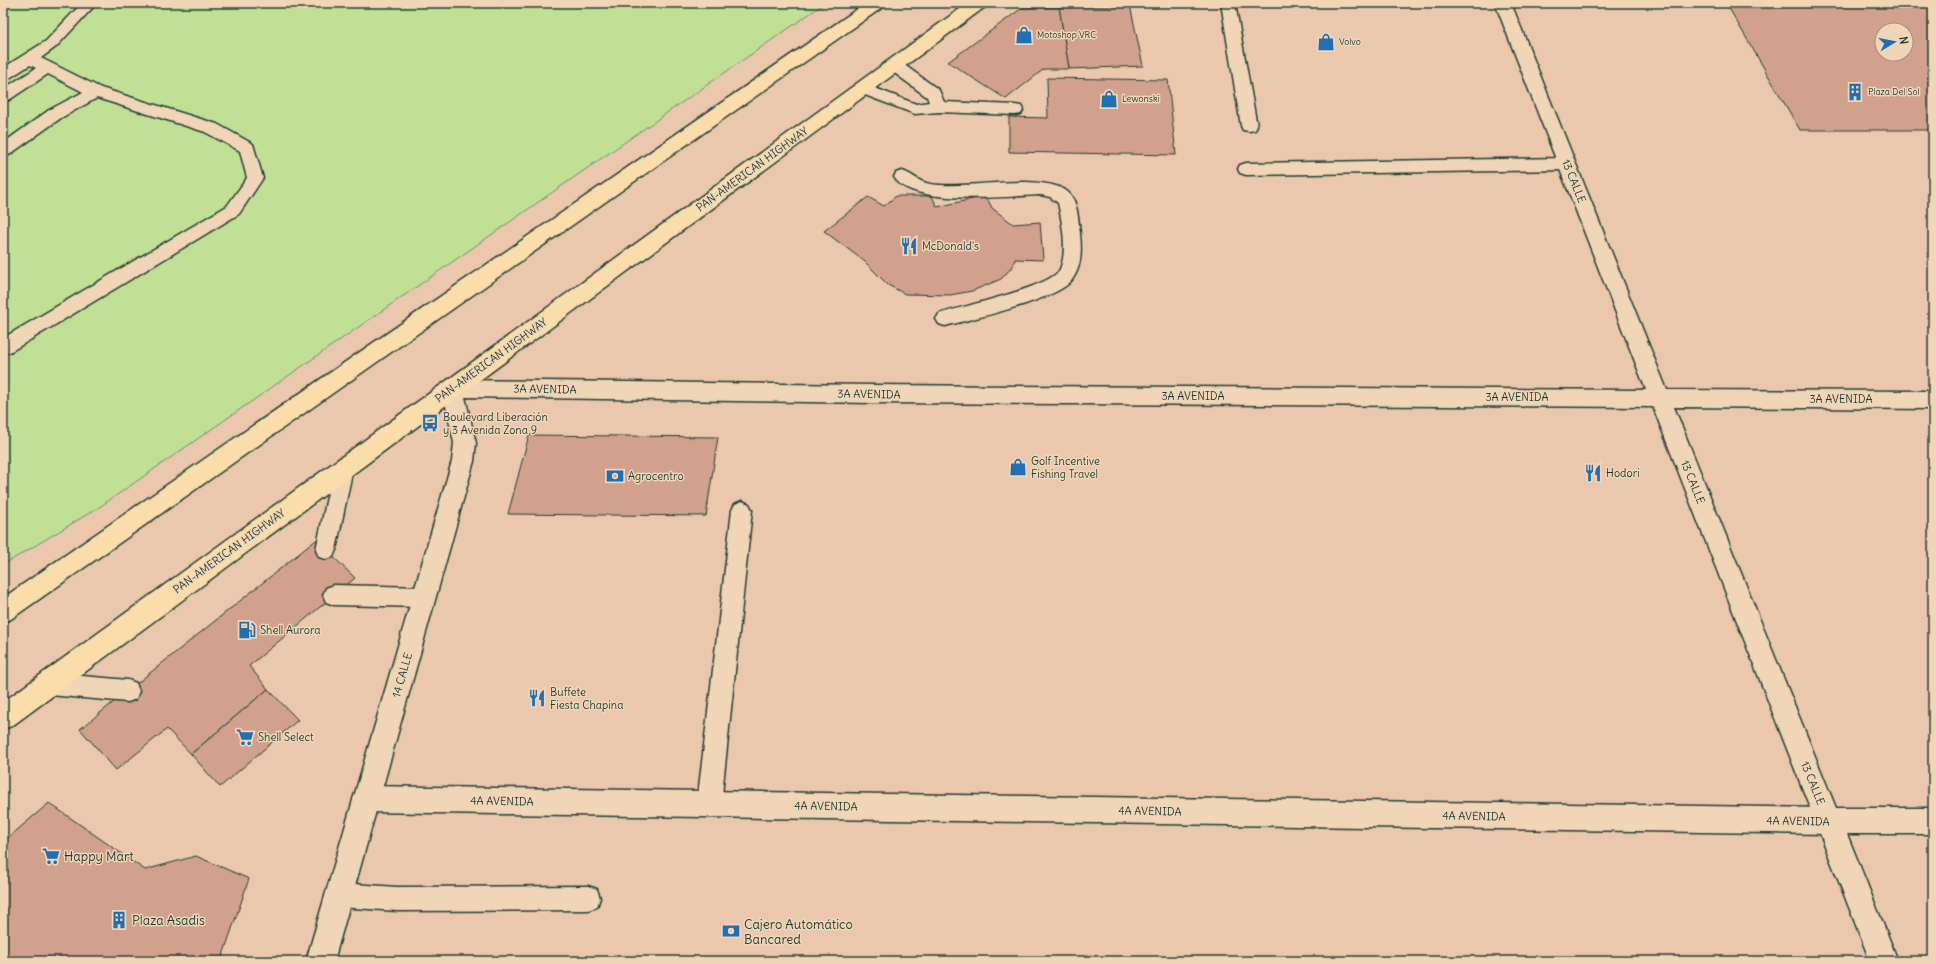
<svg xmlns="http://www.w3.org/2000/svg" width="1936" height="964" font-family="Delius,sans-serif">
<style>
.green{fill:#c2df96;stroke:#708e65}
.building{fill:#d1a18d;stroke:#1f3d34;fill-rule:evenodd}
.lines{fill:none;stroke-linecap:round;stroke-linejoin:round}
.service-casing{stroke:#1f3d34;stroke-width:3}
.minor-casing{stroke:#1f3d34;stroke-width:3}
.tertiary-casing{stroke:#1f3d34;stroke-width:3}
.trunk-casing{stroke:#1f3d34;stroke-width:3}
.service{fill:#f0d5b7;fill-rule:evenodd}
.minor{fill:#f0d5b7;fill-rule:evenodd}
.tertiary{fill:#f0d5b7;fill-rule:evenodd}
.trunk{fill:#faddab;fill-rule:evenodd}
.labels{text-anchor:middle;stroke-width:3;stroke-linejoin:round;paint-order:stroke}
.far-poi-label{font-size:9px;fill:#1f3d34;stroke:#f0d5b7;text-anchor:start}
.street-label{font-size:11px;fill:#1f3d34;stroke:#f0d5b7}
.poi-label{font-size:11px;fill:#1f3d34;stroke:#f0d5b7;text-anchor:start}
.near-poi-label{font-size:13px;fill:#1f3d34;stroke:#f0d5b7;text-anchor:start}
</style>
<rect width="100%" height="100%" fill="#ebc8ad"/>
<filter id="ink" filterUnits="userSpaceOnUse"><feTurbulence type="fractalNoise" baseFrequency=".025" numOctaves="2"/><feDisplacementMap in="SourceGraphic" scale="8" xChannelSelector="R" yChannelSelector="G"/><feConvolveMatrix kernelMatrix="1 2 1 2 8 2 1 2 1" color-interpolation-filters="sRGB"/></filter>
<g filter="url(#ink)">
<!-- green -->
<path class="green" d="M 3,3 L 825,3 L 101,506 L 3,565 Z"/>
<!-- building -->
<g class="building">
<path d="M 1726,3 L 1933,3 L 1933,130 L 1800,130 ZM 1882,30 L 1906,30 L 1906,54 L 1882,54 Z"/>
<path d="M 1130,5 L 1143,66 L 1069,69 L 1059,7 Z"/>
<path d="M 1059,7 L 1069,69 L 1044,69 L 1006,99 L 948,62 L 1022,8 Z"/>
<path d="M 1047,78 L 1168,80 L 1176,155 L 1009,152 L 1009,117 L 1048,118 Z"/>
<path d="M 896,196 L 932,196 L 937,207 L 986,196 L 992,208 L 1013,224 L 1040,222 L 1043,260 L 1015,259 L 1013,266 L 1001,279 L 972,291 L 950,295 L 905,294 L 888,285 L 864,261 L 824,231 L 868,197 L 884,206 Z"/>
<path d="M 529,435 L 718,437 L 706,516 L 508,514 Z"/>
<path d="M 316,540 L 355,578 L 249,666 L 268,689 L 191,754 L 167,729 L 116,770 L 80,729 Z"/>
<path d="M 268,689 L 298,720 L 220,787 L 191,754 Z"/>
<path d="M 49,803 L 145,870 L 196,856 L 249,879 L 221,961 L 3,961 L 3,842 Z"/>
</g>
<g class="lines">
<!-- service casing -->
<g class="service-casing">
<g id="service">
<path d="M 82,3 L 97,3 L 56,47 L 41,58 L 101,88 L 217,124 L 253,144 L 263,178 L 239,214 L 10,352 L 3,354 L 3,338 L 227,206 L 247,178 L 240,151 L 205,132 L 97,98 L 61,118 L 9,155 L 3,157 L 3,143 L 49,110 L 83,92 L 48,74 L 9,100 L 3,101 L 3,89 L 36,68 L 30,65 L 8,79 L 3,80 L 3,68 L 46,41 Z"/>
<path d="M 1221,3 L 1235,3 L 1257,126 L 1255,130 L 1249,131 L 1243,130 L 1241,126 Z"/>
<path d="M 894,60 L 899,61 L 939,90 L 944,102 L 1015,105 L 1021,106 L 1023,110 L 1021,114 L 1015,115 L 939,112 L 915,114 L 857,92 L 854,88 L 857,84 L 862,83 L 916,104 L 929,102 L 927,97 L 889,69 L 886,65 L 889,61 Z"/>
<path d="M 1567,158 L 1573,160 L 1575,164 L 1573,168 L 1567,170 L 1246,175 L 1240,173 L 1238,169 L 1240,165 L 1246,163 Z"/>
<path d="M 902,171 C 910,173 916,179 923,182 C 928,184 936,185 941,185 C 976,187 1028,176 1059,187 C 1076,193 1077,209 1079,224 C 1081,243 1084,264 1072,280 C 1058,300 971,319 945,326 L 939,324 L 936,319 L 939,314 C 959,307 1053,287 1060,269 C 1068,250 1062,222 1058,203 L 1050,197 L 1041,195 C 1009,196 911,207 894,177 L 896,173 Z"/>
<path d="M 343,460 L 350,462 L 353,468 L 336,550 L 333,557 L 326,559 L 319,557 L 316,550 L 333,468 L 336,462 Z"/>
<path d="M 742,501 L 749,504 L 752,510 L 721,804 L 717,812 L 709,816 L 701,812 L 697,804 L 732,510 L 735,504 Z"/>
<path d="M 334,585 L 424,587 L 432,590 L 435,597 L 432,604 L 424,607 L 334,605 L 326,602 L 323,595 L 326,588 Z"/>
<path d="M 49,673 L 128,680 L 136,683 L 139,691 L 136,699 L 128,702 L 49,695 L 41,692 L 38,684 L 41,676 Z"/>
<path d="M 339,883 L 397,887 L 588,886 L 597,889 L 600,898 L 597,907 L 588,910 L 397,911 L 339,907 L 330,904 L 327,895 L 330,886 Z"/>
</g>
</g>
<!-- minor casing -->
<g class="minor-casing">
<path id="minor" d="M 366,786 L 1828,808 L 1837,812 L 1841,821 L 1837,830 L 1828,834 L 366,812 L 357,808 L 353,799 L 357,790 Z"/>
</g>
<!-- tertiary casing -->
<g class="tertiary-casing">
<path id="tertiary" d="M 1495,3 L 1511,3 L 1667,390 L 1933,391 L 1933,409 L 1674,407 L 1836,808 L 1933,808 L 1933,834 L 1847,834 L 1898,961 L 1870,961 L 1653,407 L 872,403 L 465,397 L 476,443 L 474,461 L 334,961 L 306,961 L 452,461 L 454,443 L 442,388 L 445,382 L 452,380 L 872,385 L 1646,390 Z"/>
</g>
<!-- trunk casing -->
<g class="trunk-casing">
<g id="trunk">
<path d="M 866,3 L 885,3 L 883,7 L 11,619 L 3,622 L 3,598 Z"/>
<path d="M 968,3 L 987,3 L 985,7 L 12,726 L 3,729 L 3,702 Z"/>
</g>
</g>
<!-- service -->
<use href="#service" class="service"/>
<!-- minor -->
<use href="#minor" class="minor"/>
<!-- tertiary -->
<use href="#tertiary" class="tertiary"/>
<!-- trunk -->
<use href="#trunk" class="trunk"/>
</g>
</g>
<!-- icons -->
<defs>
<g id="shop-bare" transform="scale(1.38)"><path d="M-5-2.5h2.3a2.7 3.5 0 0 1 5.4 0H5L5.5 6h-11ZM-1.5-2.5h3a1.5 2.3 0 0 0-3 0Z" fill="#1f6fb2" stroke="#f0d5b7" stroke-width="2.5" paint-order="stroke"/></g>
<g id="building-bare" transform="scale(1.38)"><path d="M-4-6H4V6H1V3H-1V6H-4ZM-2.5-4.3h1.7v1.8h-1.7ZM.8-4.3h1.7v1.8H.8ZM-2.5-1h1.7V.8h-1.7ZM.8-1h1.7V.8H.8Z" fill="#1f6fb2" stroke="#f0d5b7" stroke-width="2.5" paint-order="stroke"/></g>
<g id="restaurant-bare" transform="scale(1.38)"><path d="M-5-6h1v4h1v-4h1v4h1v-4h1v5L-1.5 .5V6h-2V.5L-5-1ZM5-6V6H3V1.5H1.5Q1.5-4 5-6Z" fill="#1f6fb2" stroke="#f0d5b7" stroke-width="2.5" paint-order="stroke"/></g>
<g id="bus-bare" transform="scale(1.38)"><path d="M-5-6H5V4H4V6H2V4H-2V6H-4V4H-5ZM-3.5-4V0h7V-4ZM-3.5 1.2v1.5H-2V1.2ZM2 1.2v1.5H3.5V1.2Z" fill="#1f6fb2" stroke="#f0d5b7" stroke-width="2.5" paint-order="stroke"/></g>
<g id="bank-bare" transform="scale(1.38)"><path d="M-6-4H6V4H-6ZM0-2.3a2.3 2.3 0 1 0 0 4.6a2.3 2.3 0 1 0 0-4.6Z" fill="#1f6fb2" stroke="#f0d5b7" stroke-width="2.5" paint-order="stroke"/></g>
<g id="fuel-bare" transform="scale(1.38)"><path d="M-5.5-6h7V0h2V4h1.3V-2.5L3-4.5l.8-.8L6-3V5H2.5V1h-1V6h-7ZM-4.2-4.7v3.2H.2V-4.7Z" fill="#1f6fb2" stroke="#f0d5b7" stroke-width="2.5" paint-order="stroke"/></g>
<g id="supermarket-bare" transform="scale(1.38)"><path d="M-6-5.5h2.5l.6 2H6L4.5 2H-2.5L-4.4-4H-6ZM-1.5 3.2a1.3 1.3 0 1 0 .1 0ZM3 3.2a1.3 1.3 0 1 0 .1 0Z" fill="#1f6fb2" stroke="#f0d5b7" stroke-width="2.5" paint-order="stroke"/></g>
</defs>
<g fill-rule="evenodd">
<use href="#shop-bare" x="1024" y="35"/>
<use href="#shop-bare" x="1326" y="42"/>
<use href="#building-bare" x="1855" y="92"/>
<use href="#shop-bare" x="1109" y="99"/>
<use href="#restaurant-bare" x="909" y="246"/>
<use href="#bus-bare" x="430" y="423"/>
<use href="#shop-bare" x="1018" y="467"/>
<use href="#restaurant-bare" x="1593" y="473"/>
<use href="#bank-bare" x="615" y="476"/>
<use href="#fuel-bare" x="247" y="630"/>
<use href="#restaurant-bare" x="537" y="698"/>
<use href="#supermarket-bare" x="245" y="737"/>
<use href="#supermarket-bare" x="51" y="856"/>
<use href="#building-bare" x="119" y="920"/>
<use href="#bank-bare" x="731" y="931"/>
</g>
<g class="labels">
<!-- far-poi labels -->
<g class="far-poi-label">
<text x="1037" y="38">Motoshop VRC</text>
<text x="1339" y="45">Volvo</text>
<text x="1868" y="95">Plaza Del Sol</text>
<text x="1122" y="102">Lewonski</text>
</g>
<!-- street labels -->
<g class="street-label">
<text transform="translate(752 169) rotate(-36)" y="4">PAN-AMERICAN HIGHWAY</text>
<text transform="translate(1574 181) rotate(68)" y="4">13 CALLE</text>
<text transform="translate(491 360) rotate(-36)" y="4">PAN-AMERICAN HIGHWAY</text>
<text transform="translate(545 389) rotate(1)" y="4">3A AVENIDA</text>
<text transform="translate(869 394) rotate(1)" y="4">3A AVENIDA</text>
<text x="1193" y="400">3A AVENIDA</text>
<text x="1517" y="401">3A AVENIDA</text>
<text x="1841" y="403">3A AVENIDA</text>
<text transform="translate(1693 482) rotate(68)" y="4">13 CALLE</text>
<text transform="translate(229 551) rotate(-36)" y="4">PAN-AMERICAN HIGHWAY</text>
<text transform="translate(402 675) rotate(-74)" y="4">14 CALLE</text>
<text transform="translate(1813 783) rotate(68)" y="4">13 CALLE</text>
<text transform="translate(502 801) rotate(1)" y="4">4A AVENIDA</text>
<text transform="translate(826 806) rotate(1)" y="4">4A AVENIDA</text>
<text transform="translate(1150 811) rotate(1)" y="4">4A AVENIDA</text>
<text transform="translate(1474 816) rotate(1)" y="4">4A AVENIDA</text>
<text transform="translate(1798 821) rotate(1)" y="4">4A AVENIDA</text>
</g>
<!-- poi labels -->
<g class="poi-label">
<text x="922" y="250">McDonald's</text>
<text x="443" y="421">Boulevard Liberación<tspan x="443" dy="13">y 3 Avenida Zona 9</tspan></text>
<text x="1031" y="465">Golf Incentive<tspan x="1031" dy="13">Fishing Travel</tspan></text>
<text x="1606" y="477">Hodori</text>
<text x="628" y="480">Agrocentro</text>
<text x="260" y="634">Shell Aurora</text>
<text x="550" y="696">Buffete<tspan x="550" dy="13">Fiesta Chapina</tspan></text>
<text x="258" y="741">Shell Select</text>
</g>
<!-- near-poi labels -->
<g class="near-poi-label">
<text x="64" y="861">Happy Mart</text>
<text x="132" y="925">Plaza Asadis</text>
<text x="744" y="929">Cajero Automático<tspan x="744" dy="15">Bancared</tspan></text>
</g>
</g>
<!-- margin -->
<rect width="1936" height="964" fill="none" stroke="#f0d5b7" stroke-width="16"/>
<rect x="8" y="8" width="1920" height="948" fill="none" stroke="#1f3d34" stroke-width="1.5" filter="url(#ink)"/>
<!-- north arrow -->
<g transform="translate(1894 42) rotate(80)"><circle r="19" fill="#f0d5b7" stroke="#9c9883"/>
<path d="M0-3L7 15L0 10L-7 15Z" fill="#1f6fb2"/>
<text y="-6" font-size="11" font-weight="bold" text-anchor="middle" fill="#1f3d34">N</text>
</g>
</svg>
